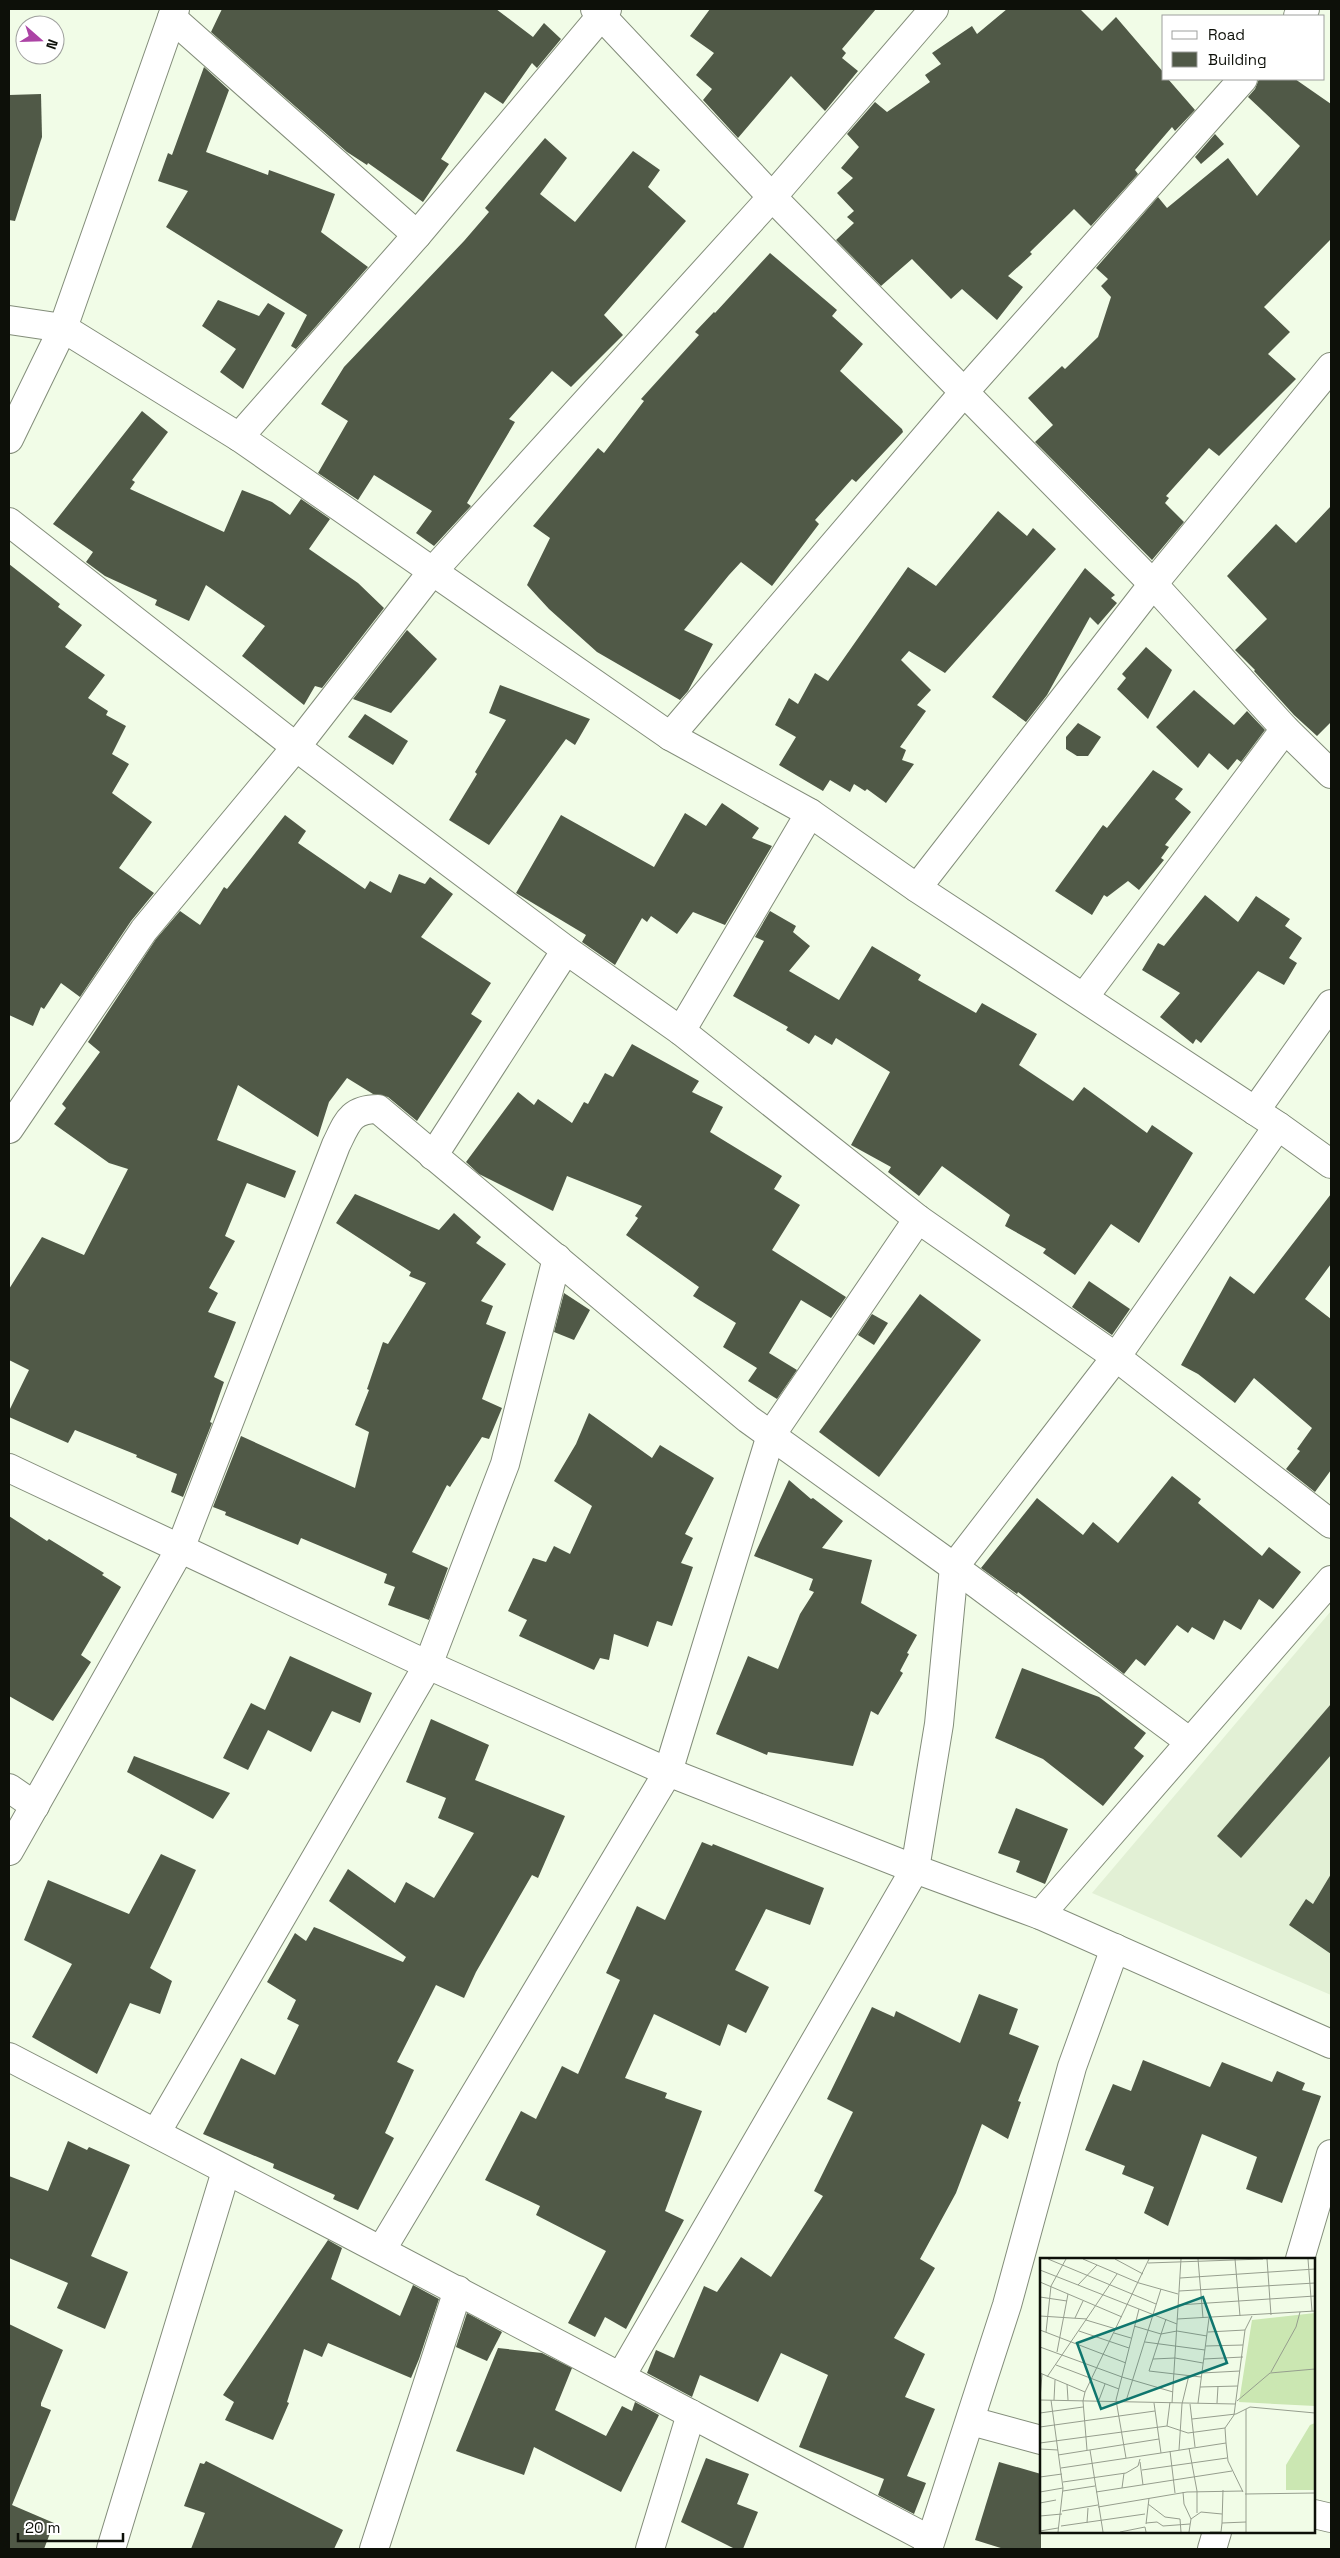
<svg xmlns="http://www.w3.org/2000/svg" width="1340" height="2558" font-family="'Space Grotesk',sans-serif">
<style>
.built{fill:#e2f0d5}
.building{fill:#505947}
.lines{fill:none;stroke-linecap:round;stroke-linejoin:round}
.street-casing{stroke:#838d7a;stroke-width:30}
.secondary-casing{stroke:#838d7a;stroke-width:30}
.street{stroke:#fff;stroke-width:28}
.secondary{stroke:#fff;stroke-width:28}
.inset-road{fill:none;stroke:#969e8e;stroke-width:1}
.view{fill:#0f766e;fill-opacity:0.15;stroke:#0f766e;stroke-width:2.5}
.inset-edge{fill:none;stroke:#0d1009;stroke-width:2.5}
</style>
<rect width="100%" height="100%" fill="#f1fce7"/>
<!-- built -->
<path class="built" d="M 1331,1611 L 1331,1995 L 1092,1893 Z"/>
<!-- building -->
<g class="building">
<path d="M 222,9 L 496,9 L 533,37 L 544,23 L 561,39 L 537,68 L 532,63 L 503,104 L 485,92 L 441,159 L 449,164 L 423,202 L 368,163 L 367,165 L 347,152 L 211,32 Z"/>
<path d="M 710,9 L 876,9 L 842,49 L 846,53 L 842,58 L 858,71 L 825,111 L 791,76 L 738,138 L 703,100 L 712,89 L 696,75 L 714,53 L 690,36 Z"/>
<path d="M 1007,9 L 1080,9 L 1102,31 L 1116,17 L 1164,73 L 1164,79 L 1168,79 L 1195,110 L 1175,131 L 1172,127 L 1135,170 L 1138,174 L 1091,226 L 1074,209 L 1030,252 L 1032,254 L 1008,276 L 1023,287 L 997,320 L 962,289 L 951,299 L 912,259 L 881,286 L 836,240 L 854,223 L 847,217 L 854,211 L 837,193 L 853,178 L 841,168 L 859,147 L 847,134 L 875,102 L 887,112 L 930,82 L 925,75 L 941,64 L 932,53 L 972,26 L 977,34 Z"/>
<path d="M 204,67 L 229,90 L 206,152 L 268,175 L 269,170 L 335,194 L 321,232 L 368,267 L 296,349 L 291,346 L 307,315 L 166,227 L 188,191 L 158,181 L 168,153 L 172,155 Z"/>
<path d="M 1259,79 L 1295,79 L 1331,104 L 1331,239 L 1264,307 L 1290,332 L 1268,354 L 1296,379 L 1219,456 L 1209,448 L 1166,496 L 1169,498 L 1165,503 L 1184,522 L 1152,560 L 1035,442 L 1053,425 L 1028,398 L 1062,366 L 1065,369 L 1098,337 L 1111,297 L 1101,286 L 1108,279 L 1096,268 L 1158,197 L 1167,208 L 1228,158 L 1257,196 L 1300,146 L 1248,97 L 1255,89 Z"/>
<path d="M 41,94 L 42,137 L 15,221 L 9,220 L 9,95 Z"/>
<path d="M 1215,134 L 1224,144 L 1201,164 L 1195,157 Z"/>
<path d="M 545,138 L 567,158 L 540,194 L 575,222 L 633,151 L 660,170 L 648,187 L 686,221 L 604,315 L 623,335 L 571,387 L 552,371 L 509,419 L 515,422 L 467,503 L 471,506 L 434,546 L 416,533 L 432,511 L 374,475 L 358,500 L 318,473 L 348,421 L 321,404 L 344,367 L 464,241 L 489,212 L 485,208 Z"/>
<path d="M 770,253 L 837,310 L 832,316 L 863,344 L 840,371 L 902,429 L 903,432 L 856,482 L 852,479 L 815,520 L 819,524 L 772,586 L 741,562 L 729,575 L 684,630 L 713,644 L 688,691 L 680,700 L 597,652 L 549,609 L 527,585 L 550,538 L 533,526 L 598,448 L 604,453 L 644,401 L 641,399 L 699,335 L 695,332 L 714,312 L 715,313 Z"/>
<path d="M 218,300 L 259,316 L 268,303 L 285,313 L 243,389 L 220,372 L 236,349 L 202,326 Z"/>
<path d="M 142,411 L 168,432 L 132,480 L 135,482 L 130,489 L 224,532 L 242,490 L 272,502 L 290,515 L 301,499 L 330,519 L 309,549 L 358,583 L 384,608 L 322,688 L 315,686 L 304,705 L 242,656 L 265,626 L 206,585 L 189,621 L 155,605 L 157,600 L 105,576 L 86,562 L 93,552 L 53,524 Z"/>
<path d="M 1331,506 L 1331,722 L 1317,736 L 1294,715 L 1254,671 L 1255,670 L 1235,650 L 1267,619 L 1227,576 L 1276,524 L 1296,543 Z"/>
<path d="M 998,511 L 1027,536 L 1033,528 L 1056,549 L 945,673 L 909,651 L 901,660 L 931,690 L 917,705 L 926,711 L 900,747 L 906,750 L 902,760 L 914,764 L 886,803 L 867,789 L 865,791 L 854,784 L 850,792 L 830,780 L 823,791 L 779,765 L 796,737 L 775,725 L 789,698 L 798,704 L 815,673 L 828,681 L 908,567 L 936,586 Z"/>
<path d="M 9,564 L 60,604 L 58,607 L 82,625 L 65,647 L 105,675 L 88,698 L 108,711 L 106,715 L 126,726 L 112,754 L 129,764 L 112,793 L 152,822 L 119,868 L 154,893 L 131,921 L 80,997 L 61,983 L 44,1009 L 41,1007 L 33,1026 L 9,1015 Z"/>
<path d="M 1085,568 L 1115,595 L 1111,598 L 1117,603 L 1098,625 L 1090,617 L 1047,695 L 1026,722 L 992,697 Z"/>
<path d="M 407,630 L 437,659 L 391,713 L 353,699 Z"/>
<path d="M 1146,647 L 1172,670 L 1148,719 L 1117,689 L 1126,678 L 1122,674 Z"/>
<path d="M 500,685 L 590,719 L 575,745 L 566,739 L 489,845 L 449,820 L 477,774 L 475,772 L 506,720 L 489,713 Z"/>
<path d="M 1194,690 L 1234,725 L 1247,711 L 1265,730 L 1241,762 L 1237,759 L 1228,770 L 1209,753 L 1198,768 L 1156,727 Z"/>
<path d="M 365,714 L 408,741 L 393,765 L 348,737 Z"/>
<path d="M 1078,723 L 1101,737 L 1088,756 L 1077,756 L 1066,749 L 1066,737 Z"/>
<path d="M 1153,770 L 1183,789 L 1175,799 L 1191,812 L 1165,845 L 1169,847 L 1161,858 L 1164,860 L 1139,890 L 1128,881 L 1107,897 L 1104,895 L 1092,915 L 1055,891 L 1103,825 L 1107,828 Z"/>
<path d="M 722,803 L 759,828 L 752,838 L 772,846 L 725,925 L 693,912 L 677,934 L 651,916 L 647,922 L 642,918 L 615,965 L 582,942 L 586,935 L 516,893 L 561,815 L 654,867 L 685,813 L 706,826 Z"/>
<path d="M 285,815 L 306,831 L 298,843 L 365,889 L 370,881 L 391,893 L 399,874 L 425,884 L 430,877 L 453,894 L 421,937 L 491,983 L 471,1014 L 482,1021 L 417,1121 L 388,1097 L 373,1094 L 347,1078 L 329,1102 L 318,1137 L 238,1085 L 217,1140 L 296,1171 L 285,1198 L 247,1183 L 225,1236 L 235,1241 L 209,1288 L 218,1293 L 208,1312 L 236,1322 L 214,1377 L 224,1382 L 210,1422 L 212,1423 L 183,1497 L 171,1492 L 177,1474 L 136,1457 L 137,1455 L 75,1430 L 68,1443 L 9,1417 L 9,1411 L 29,1370 L 9,1360 L 9,1289 L 42,1237 L 84,1255 L 128,1169 L 109,1163 L 54,1124 L 66,1108 L 62,1104 L 100,1052 L 88,1042 L 156,939 L 180,911 L 200,925 L 224,887 L 227,889 Z"/>
<path d="M 1205,895 L 1238,922 L 1256,896 L 1290,919 L 1285,926 L 1302,938 L 1289,958 L 1297,963 L 1284,985 L 1258,971 L 1201,1043 L 1196,1039 L 1193,1044 L 1160,1017 L 1180,993 L 1142,970 L 1158,943 L 1164,946 Z"/>
<path d="M 770,911 L 796,926 L 793,932 L 810,946 L 789,971 L 839,1000 L 872,946 L 921,975 L 918,980 L 976,1013 L 982,1003 L 1037,1034 L 1019,1065 L 1073,1101 L 1084,1087 L 1147,1133 L 1152,1125 L 1193,1153 L 1139,1243 L 1111,1224 L 1075,1275 L 1043,1253 L 1046,1249 L 1005,1226 L 1010,1215 L 942,1166 L 919,1196 L 888,1172 L 891,1167 L 851,1145 L 890,1072 L 836,1038 L 832,1045 L 815,1035 L 809,1044 L 786,1030 L 788,1027 L 733,996 L 764,941 L 755,937 Z"/>
<path d="M 632,1044 L 699,1081 L 692,1092 L 723,1107 L 710,1132 L 782,1176 L 774,1189 L 800,1205 L 772,1250 L 846,1297 L 831,1318 L 801,1300 L 769,1353 L 797,1370 L 777,1399 L 748,1381 L 757,1368 L 723,1347 L 736,1323 L 693,1296 L 699,1287 L 626,1235 L 638,1218 L 635,1216 L 642,1206 L 567,1176 L 553,1211 L 479,1174 L 466,1162 L 518,1092 L 534,1105 L 538,1099 L 572,1123 L 584,1102 L 588,1104 L 605,1073 L 613,1077 Z"/>
<path d="M 355,1194 L 439,1230 L 454,1213 L 481,1237 L 476,1243 L 506,1264 L 481,1301 L 493,1306 L 486,1324 L 506,1332 L 482,1399 L 502,1408 L 489,1439 L 482,1437 L 450,1487 L 447,1485 L 412,1552 L 448,1568 L 429,1620 L 388,1605 L 395,1587 L 384,1583 L 387,1574 L 301,1538 L 298,1545 L 225,1515 L 226,1512 L 213,1507 L 241,1436 L 355,1488 L 369,1432 L 355,1425 L 369,1390 L 367,1389 L 383,1342 L 388,1344 L 426,1283 L 409,1276 L 411,1272 L 336,1223 Z"/>
<path d="M 1331,1194 L 1331,1264 L 1305,1299 L 1331,1319 L 1331,1470 L 1315,1492 L 1286,1469 L 1300,1451 L 1297,1449 L 1312,1428 L 1254,1378 L 1235,1403 L 1198,1374 L 1181,1365 L 1230,1276 L 1254,1294 Z"/>
<path d="M 1089,1281 L 1130,1309 L 1112,1335 L 1072,1307 Z"/>
<path d="M 564,1293 L 590,1310 L 574,1340 L 554,1332 Z"/>
<path d="M 920,1294 L 981,1340 L 879,1477 L 819,1432 Z"/>
<path d="M 872,1314 L 888,1323 L 874,1345 L 858,1335 Z"/>
<path d="M 589,1413 L 652,1458 L 660,1445 L 714,1478 L 685,1534 L 693,1538 L 681,1563 L 693,1567 L 672,1626 L 657,1621 L 648,1647 L 614,1634 L 609,1660 L 600,1658 L 594,1670 L 519,1636 L 527,1620 L 508,1611 L 533,1558 L 546,1562 L 554,1546 L 570,1554 L 592,1506 L 554,1481 L 576,1444 Z"/>
<path d="M 1172,1476 L 1201,1499 L 1198,1503 L 1262,1556 L 1269,1547 L 1301,1572 L 1273,1609 L 1259,1599 L 1241,1630 L 1224,1620 L 1214,1640 L 1192,1627 L 1188,1633 L 1177,1625 L 1145,1666 L 1136,1659 L 1124,1674 L 1018,1592 L 1017,1594 L 981,1568 L 1037,1498 L 1083,1535 L 1093,1522 L 1118,1543 Z"/>
<path d="M 789,1480 L 811,1499 L 813,1498 L 843,1521 L 822,1548 L 872,1560 L 861,1603 L 917,1635 L 907,1653 L 909,1654 L 900,1671 L 903,1673 L 878,1715 L 871,1711 L 853,1766 L 768,1752 L 767,1755 L 716,1734 L 748,1656 L 778,1669 L 800,1614 L 814,1592 L 809,1590 L 813,1579 L 754,1556 Z"/>
<path d="M 9,1516 L 47,1541 L 49,1539 L 104,1573 L 102,1575 L 121,1587 L 81,1655 L 91,1662 L 53,1721 L 9,1696 Z"/>
<path d="M 290,1656 L 372,1693 L 360,1723 L 332,1711 L 311,1752 L 268,1730 L 248,1770 L 223,1758 L 251,1703 L 265,1710 Z"/>
<path d="M 1022,1668 L 1099,1697 L 1146,1733 L 1134,1748 L 1144,1756 L 1103,1806 L 1043,1759 L 995,1738 Z"/>
<path d="M 1331,1704 L 1331,1755 L 1241,1858 L 1217,1836 Z"/>
<path d="M 431,1719 L 489,1745 L 475,1780 L 565,1816 L 538,1878 L 532,1875 L 476,1972 L 464,1998 L 436,1985 L 397,2062 L 414,2070 L 385,2133 L 394,2138 L 358,2210 L 333,2199 L 335,2195 L 273,2168 L 274,2164 L 203,2134 L 241,2058 L 275,2075 L 299,2025 L 287,2019 L 296,2000 L 267,1982 L 295,1933 L 306,1941 L 314,1927 L 403,1962 L 406,1957 L 329,1901 L 348,1869 L 395,1903 L 406,1882 L 434,1898 L 474,1833 L 438,1818 L 446,1798 L 406,1782 Z"/>
<path d="M 134,1756 L 230,1793 L 213,1819 L 127,1772 Z"/>
<path d="M 1016,1808 L 1068,1829 L 1045,1884 L 1016,1872 L 1020,1861 L 998,1853 Z"/>
<path d="M 702,1842 L 712,1846 L 713,1844 L 824,1888 L 810,1925 L 766,1909 L 735,1970 L 769,1987 L 746,2033 L 728,2024 L 720,2046 L 654,2014 L 625,2078 L 667,2093 L 665,2098 L 702,2111 L 665,2211 L 684,2220 L 626,2329 L 605,2317 L 595,2337 L 568,2323 L 606,2251 L 536,2215 L 540,2206 L 485,2180 L 521,2111 L 536,2119 L 562,2066 L 578,2074 L 620,1980 L 606,1973 L 637,1906 L 665,1920 Z"/>
<path d="M 161,1854 L 196,1870 L 150,1968 L 172,1981 L 160,2014 L 130,2003 L 97,2074 L 32,2037 L 72,1964 L 24,1940 L 48,1880 L 129,1914 Z"/>
<path d="M 1331,1874 L 1331,1954 L 1289,1925 L 1306,1899 L 1313,1904 Z"/>
<path d="M 979,1994 L 1018,2009 L 1009,2034 L 1039,2046 L 1018,2101 L 1021,2102 L 1008,2139 L 982,2124 L 956,2193 L 920,2259 L 935,2268 L 894,2338 L 925,2354 L 905,2397 L 935,2409 L 907,2476 L 926,2483 L 914,2514 L 878,2495 L 884,2479 L 799,2447 L 828,2375 L 781,2353 L 758,2402 L 700,2375 L 692,2397 L 647,2373 L 656,2350 L 674,2358 L 704,2286 L 717,2292 L 741,2257 L 771,2277 L 823,2196 L 814,2191 L 853,2112 L 827,2099 L 872,2007 L 894,2017 L 896,2011 L 960,2043 Z"/>
<path d="M 1143,2060 L 1210,2087 L 1222,2062 L 1272,2082 L 1277,2071 L 1305,2083 L 1302,2090 L 1321,2096 L 1282,2203 L 1246,2189 L 1257,2157 L 1202,2134 L 1168,2226 L 1144,2213 L 1154,2187 L 1122,2174 L 1125,2166 L 1085,2150 L 1113,2084 L 1131,2091 Z"/>
<path d="M 68,2141 L 87,2150 L 89,2147 L 130,2165 L 91,2256 L 128,2272 L 105,2329 L 57,2308 L 68,2283 L 9,2258 L 9,2176 L 48,2191 Z"/>
<path d="M 328,2240 L 342,2248 L 331,2279 L 400,2316 L 413,2285 L 439,2299 L 419,2359 L 411,2378 L 328,2343 L 322,2357 L 304,2349 L 287,2402 L 289,2403 L 273,2440 L 225,2420 L 234,2402 L 223,2395 Z"/>
<path d="M 467,2313 L 502,2332 L 487,2361 L 456,2347 Z"/>
<path d="M 9,2324 L 63,2350 L 41,2403 L 41,2406 L 51,2410 L 12,2505 L 54,2523 L 44,2549 L 9,2549 Z"/>
<path d="M 498,2348 L 542,2353 L 572,2368 L 555,2410 L 606,2436 L 622,2406 L 632,2411 L 635,2402 L 659,2415 L 621,2492 L 534,2447 L 524,2475 L 456,2451 Z"/>
<path d="M 706,2458 L 749,2474 L 737,2504 L 758,2512 L 743,2549 L 735,2549 L 681,2522 Z"/>
<path d="M 206,2461 L 343,2530 L 334,2549 L 191,2549 L 205,2513 L 184,2506 L 200,2463 L 204,2464 Z"/>
<path d="M 999,2462 L 1041,2474 L 1041,2549 L 1004,2549 L 975,2540 Z"/>
</g>
<g class="lines">
<!-- street casing -->
<g class="street-casing">
<g id="street">
<path d="M 595,9 L 772,197 L 1153,584 L 1285,729 L 1331,774"/>
<path d="M 1298,16 L 1305,9"/>
<path d="M 172,18 L 417,235"/>
<path d="M 9,320 L 63,328 L 239,437 L 670,736 L 810,813 L 917,888 L 1278,1126 L 1331,1164"/>
<path d="M 239,437 L 417,235 L 607,9"/>
<path d="M 9,439 L 63,328 L 175,9"/>
<path d="M 9,522 L 296,747 L 566,950 L 681,1031 L 918,1219 L 1116,1357 L 1331,1524"/>
<path d="M 670,736 L 965,391 L 1243,79"/>
<path d="M 917,888 L 1153,584 L 1331,367"/>
<path d="M 1084,997 L 1285,729"/>
<path d="M 681,1031 L 810,813"/>
<path d="M 1255,1111 L 1331,1004"/>
<path d="M 9,1129 L 144,930 L 296,747 L 432,572 L 772,197 L 934,9"/>
<path d="M 433,1156 L 566,950"/>
<path d="M 9,1788 L 35,1806"/>
<path d="M 9,1851 L 180,1549 L 336,1145 C 347,1123 350,1109 378,1109 L 748,1419 L 954,1567 L 1190,1742"/>
<path d="M 1040,1915 L 1331,1580"/>
<path d="M 9,2057 C 317,2216 624,2378 930,2540"/>
<path d="M 156,2133 L 428,1665 L 505,1464 L 557,1258"/>
<path d="M 382,2249 L 668,1772 L 771,1435 L 918,1219"/>
<path d="M 1300,2259 L 1331,2154"/>
<path d="M 621,2376 L 915,1869 L 939,1724 L 954,1567 L 1116,1357 L 1278,1126"/>
<path d="M 971,2421 L 1041,2440"/>
<path d="M 1314,2514 L 1331,2518"/>
<path d="M 111,2549 L 226,2171"/>
<path d="M 374,2549 L 458,2290"/>
<path d="M 650,2549 L 691,2414"/>
<path d="M 928,2549 L 1007,2305 L 1072,2067 L 1115,1948"/>
<path d="M 1212,2549 L 1217,2532"/>
</g>
</g>
<!-- secondary casing -->
<g class="secondary-casing">
<path id="secondary" d="M 9,1468 L 428,1665 L 668,1772 L 915,1869 L 1040,1915 L 1331,2044"/>
</g>
<!-- street -->
<use href="#street" class="street"/>
<!-- secondary -->
<use href="#secondary" class="secondary"/>
</g>
<!-- overview -->
<g transform="translate(1040 2258)">
<rect width="275" height="275" fill="#f1fce7"/>
<path d="M 275,55 L 275,148 L 199,144 L 212,62 ZM 275,165 L 275,232 L 246,232 L 246,207 L 270,167 Z" fill="#cbe7b2"/>
<path class="inset-road" d="M 8,1 L 116,46M 43,1 L 99,25 L 138,36M 75,1 L 103,16M 158,1 L 163,60M 195,1 L 200,58M 227,1 L 231,57M 268,1 L 272,53M 108,5 L 223,1M 0,12 L 137,66M 140,20 L 275,11M 0,24 L 82,59M 38,27 L 57,7M 139,33 L 275,25M 0,39 L 27,43M 138,47 L 275,38M 0,58 L 47,61M 35,60 L 43,43M 126,61 L 109,113 L 161,119M 137,61 L 275,53M 46,62 L 76,71M 94,68 L 121,76 L 137,73 L 167,78M 0,72 L 86,105M 39,73 L 89,90M 6,74 L 11,28 L 26,1M 168,74 L 205,72M 74,75 L 91,80M 105,84 L 165,92M 166,88 L 203,87M 0,89 L 82,119 L 133,134M 17,94 L 28,36M 113,101 L 135,100 L 163,105M 164,101 L 203,99M 16,107 L 79,131M 231,114 L 256,69 L 260,54M 0,115 L 45,134M 162,115 L 200,113M 7,119 L 77,16M 27,126 L 28,142M 160,129 L 198,128M 0,141 L 2,116M 0,142 L 195,146M 11,142 L 23,230 L 18,274M 14,142 L 15,122M 59,142 L 65,126M 86,143 L 121,31M 197,143 L 230,115 L 275,111M 132,145 L 141,1M 158,145 L 169,60M 177,145 L 178,128M 150,146 L 155,189M 206,151 L 206,274M 0,155 L 43,149M 152,161 L 196,156 L 210,149 L 275,155M 127,168 L 148,175 L 185,170M 0,169 L 115,153M 0,185 L 127,168 L 130,144M 186,185 L 188,203 L 203,234M 149,190 L 157,233M 0,191 L 18,192M 47,192 L 43,143 L 45,134 L 109,1M 50,192 L 63,274M 139,192 L 142,146 L 149,117M 130,193 L 135,235M 121,195 L 186,185 L 185,170 L 194,157 L 205,72 L 212,58M 18,197 L 119,181M 86,200 L 76,142 L 99,51M 100,204 L 103,227M 21,210 L 121,195 L 114,145M 102,212 L 187,200M 0,219 L 22,216M 23,224 L 86,215 L 98,208 L 100,201M 82,230 L 84,215M 183,232 L 182,265 L 206,264M 23,233 L 55,228M 0,234 L 23,230M 56,234 L 192,213M 143,234 L 144,246 L 151,261 L 149,274M 205,236 L 275,235M 0,245 L 16,242M 108,246 L 125,259 L 140,261 L 141,274M 58,249 L 147,234 L 203,233M 22,253 L 58,247M 157,255 L 157,233M 0,258 L 22,256M 151,261 L 161,254 L 182,256M 47,265 L 48,250M 106,265 L 117,264 L 123,268 L 150,266M 106,266 L 109,240M 21,268 L 105,256M 0,273 L 18,270M 80,274 L 105,269 L 106,274M 170,274 L 181,274 L 182,265"/>
<path class="view" d="M 163,39 L 187,105 L 61,151 L 37,85 Z"/>
<rect width="275" height="275" class="inset-edge"/>
</g>
<!-- border -->
<rect width="1340" height="2558" fill="none" stroke="#0d1009" stroke-width="20"/>
<!-- legend -->
<rect x="1162" y="15" width="162" height="65" fill="#ffffff" stroke="#9e9f9d"/>
<rect x="1172" y="31" width="25" height="8" fill="#ffffff" stroke="#9e9f9d"/>
<text x="1208" y="40" font-size="15" fill="#0d1009">Road</text>
<rect x="1172" y="52" width="25" height="15" fill="#505947" stroke="#9e9f9d"/>
<text x="1208" y="65" font-size="15" fill="#0d1009">Building</text>
<!-- north arrow -->
<g transform="translate(40 40) rotate(110)"><circle r="24" fill="#ffffff" stroke="#9e9f9d"/>
<path d="M0-4L9 19L0 12L-9 19Z" fill="#ac43a5"/>
<text y="-8" font-size="14" font-weight="bold" text-anchor="middle" fill="#0d1009">N</text>
</g>
<!-- scale -->
<path d="M18 2533v8h105v-8" fill="none" stroke="#0d1009" stroke-width="2.5"/>
<text x="25" y="2533" font-size="15" fill="#0d1009" stroke="#ffffff" stroke-width="4" paint-order="stroke">20 m</text>
</svg>
